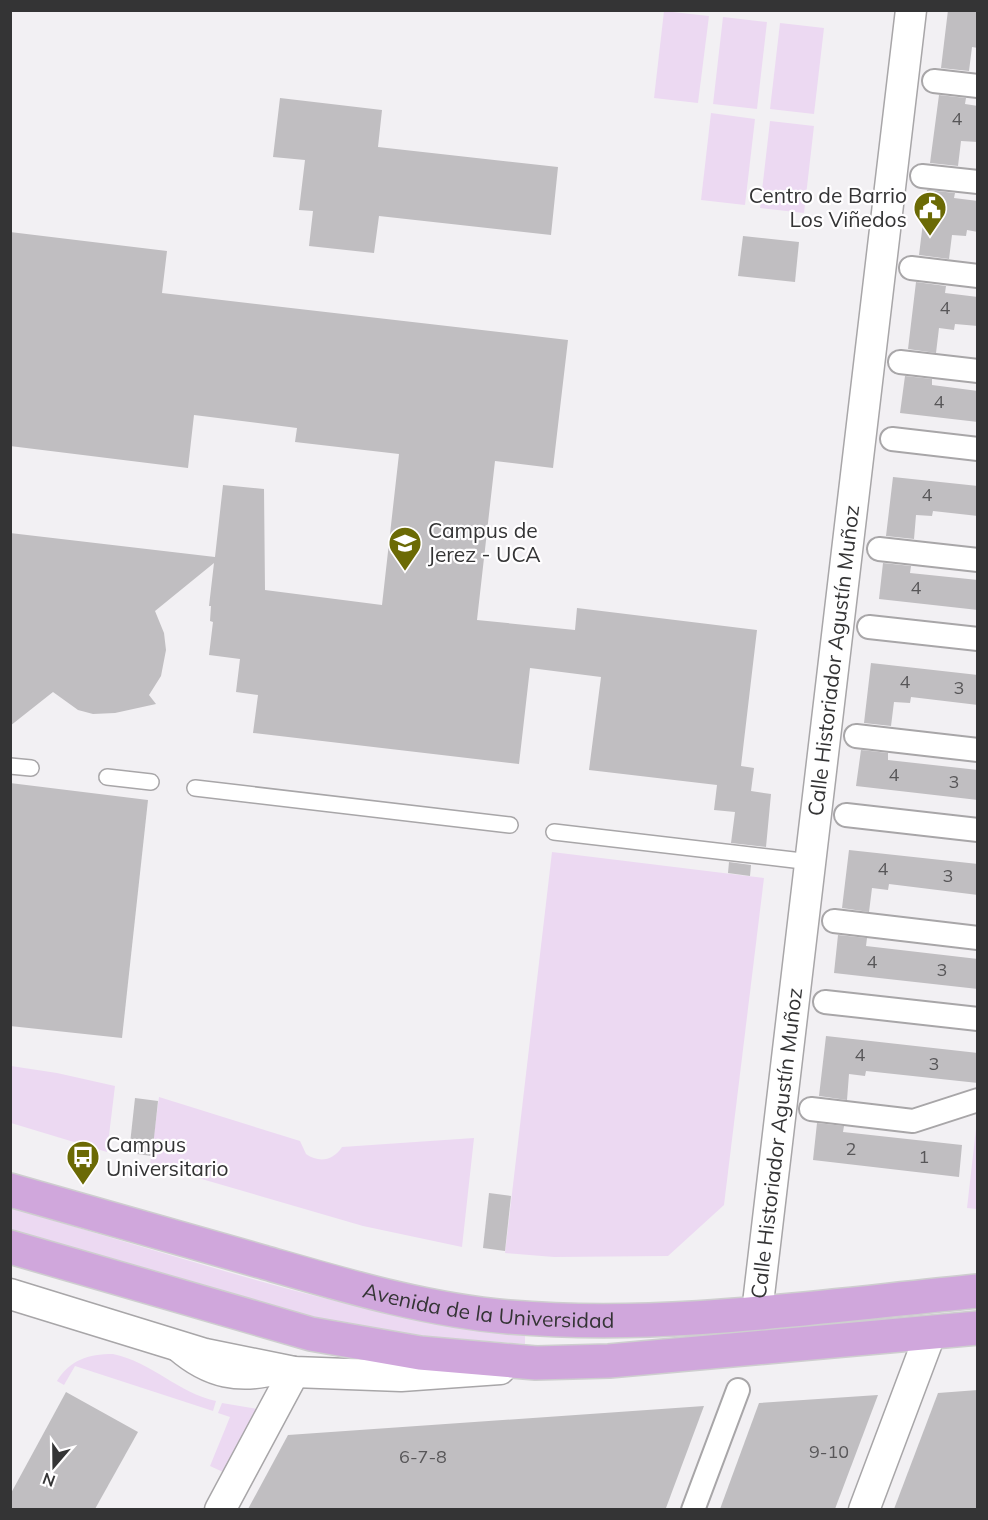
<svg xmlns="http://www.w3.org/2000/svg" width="988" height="1520" font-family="Mulish,sans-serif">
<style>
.green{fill:#ecd9f2}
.building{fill:#c0bec1}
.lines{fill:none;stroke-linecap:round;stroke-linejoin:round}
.service-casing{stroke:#a8a6a8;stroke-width:18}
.pedestrian-casing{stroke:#a8a6a8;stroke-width:26}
.minor-casing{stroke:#a8a6a8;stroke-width:33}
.primary-casing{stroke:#cececf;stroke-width:36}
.service{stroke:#fff;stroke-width:15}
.pedestrian{stroke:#fff;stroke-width:22}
.minor{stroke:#fff;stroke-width:30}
.primary{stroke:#d0a7dc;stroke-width:33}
.labels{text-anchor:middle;stroke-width:4.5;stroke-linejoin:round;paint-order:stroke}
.number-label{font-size:18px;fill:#575658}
.poi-label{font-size:21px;fill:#343435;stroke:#fffeff;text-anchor:start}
.street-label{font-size:21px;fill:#343435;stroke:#fffeff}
</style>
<rect width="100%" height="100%" fill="#f2f0f3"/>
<!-- green -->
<g class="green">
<path d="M 664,11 L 709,16 L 698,103 L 654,98 Z"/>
<path d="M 723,17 L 767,22 L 757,109 L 713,104 Z"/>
<path d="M 780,23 L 824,28 L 814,114 L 770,109 Z"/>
<path d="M 711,113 L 755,119 L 745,205 L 701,200 Z"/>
<path d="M 770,121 L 814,126 L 804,213 L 760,208 Z"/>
<path d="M 552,852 L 764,878 L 724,1205 L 668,1256 L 554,1257 L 505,1253 Z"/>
<path d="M 11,1066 L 57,1073 L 115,1086 L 107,1152 L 11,1123 Z"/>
<path d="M 159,1097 L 300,1141 L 306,1154 C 319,1163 333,1161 342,1147 L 474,1138 L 462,1247 L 363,1226 L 150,1164 Z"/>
<path d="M 977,1120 L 978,1209 L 977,1209 L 967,1208 Z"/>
<path d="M 10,1208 C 180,1256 349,1316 525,1336 L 525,1344 L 419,1336 L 314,1319 L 11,1230 Z"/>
<path d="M 113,1354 C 151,1362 179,1393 216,1401 L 213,1411 L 75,1366 L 64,1385 L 57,1381 C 70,1360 88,1354 113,1354 Z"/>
<path d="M 222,1403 L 257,1409 L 223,1472 L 210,1466 L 230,1417 L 218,1413 Z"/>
</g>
<!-- building -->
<g class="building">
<path d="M 948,10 L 978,10 L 978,48 L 972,47 L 969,71 L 941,68 Z"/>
<path d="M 939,95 L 966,98 L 965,104 L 978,106 L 978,142 L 961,141 L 958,166 L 930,163 Z"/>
<path d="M 280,98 L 382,110 L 378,147 L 558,167 L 551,235 L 379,216 L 374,253 L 309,246 L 313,211 L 299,210 L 305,160 L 273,157 Z"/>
<path d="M 927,190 L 955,193 L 954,198 L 978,201 L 978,232 L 967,230 L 966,236 L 952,235 L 949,259 L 919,255 Z"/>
<path d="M 10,232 L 167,251 L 162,293 L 568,340 L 553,468 L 495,461 L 477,620 L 575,630 L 577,608 L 757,630 L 741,766 L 754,768 L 751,791 L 771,794 L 766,847 L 731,843 L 735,812 L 714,810 L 717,785 L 589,770 L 601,677 L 530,668 L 519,764 L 253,733 L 258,695 L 236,692 L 240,659 L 209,655 L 213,622 L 210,621 L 211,606 L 209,606 L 214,563 L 155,611 L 164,633 L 166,650 L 161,676 L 149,695 L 156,704 L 115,713 L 93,714 L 78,710 L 53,692 L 10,726 L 10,533 L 215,557 L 223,485 L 264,489 L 265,590 L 382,605 L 399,454 L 295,442 L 297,428 L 194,415 L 188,468 L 10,446 Z"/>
<path d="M 743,236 L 799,242 L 795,282 L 738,276 Z"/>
<path d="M 916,282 L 946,286 L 945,293 L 978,297 L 978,326 L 955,324 L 954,330 L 939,328 L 936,353 L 908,349 Z"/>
<path d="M 905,376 L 932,379 L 932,385 L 978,391 L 978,422 L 900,413 Z"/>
<path d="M 893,477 L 978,486 L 978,516 L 933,511 L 932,516 L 916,515 L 914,539 L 886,536 Z"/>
<path d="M 883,563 L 911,566 L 910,573 L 978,580 L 978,610 L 879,599 Z"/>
<path d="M 871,663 L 978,675 L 978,705 L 911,697 L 910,703 L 894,702 L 891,726 L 864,723 Z"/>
<path d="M 861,750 L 888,753 L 888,760 L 978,770 L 978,800 L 856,786 Z"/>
<path d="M 10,783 L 148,800 L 122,1038 L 10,1026 Z"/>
<path d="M 849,850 L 978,864 L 978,895 L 889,884 L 888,890 L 872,888 L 869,912 L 842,908 Z"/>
<path d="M 729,862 L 751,865 L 750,876 L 728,873 Z"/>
<path d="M 838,935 L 867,938 L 866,946 L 978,959 L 978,989 L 834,973 Z"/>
<path d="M 826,1036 L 978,1053 L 978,1083 L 866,1071 L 865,1076 L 849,1074 L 847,1100 L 819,1096 Z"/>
<path d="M 135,1098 L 158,1101 L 152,1156 L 129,1153 Z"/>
<path d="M 817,1123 L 844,1126 L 843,1132 L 962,1145 L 959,1177 L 813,1160 Z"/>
<path d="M 489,1193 L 511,1196 L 505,1251 L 483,1248 Z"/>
<path d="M 978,1390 L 978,1509 L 894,1509 L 938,1393 Z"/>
<path d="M 66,1392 L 138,1432 L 95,1509 L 10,1509 L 10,1495 Z"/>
<path d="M 878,1395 L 835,1509 L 720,1509 L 759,1403 Z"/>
<path d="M 704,1406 L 666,1508 L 248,1509 L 288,1435 Z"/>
</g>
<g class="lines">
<!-- service casing -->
<g class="service-casing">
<g id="service">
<path d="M 10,766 L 31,768"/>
<path d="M 107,777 L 151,782"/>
<path d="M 195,788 L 510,825"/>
<path d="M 554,832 L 811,862"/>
<path d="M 174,1352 C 206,1380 240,1388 282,1375"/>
</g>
</g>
<!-- pedestrian casing -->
<g class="pedestrian-casing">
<g id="pedestrian">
<path d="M 934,81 L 978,86"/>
<path d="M 922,176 L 978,182"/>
<path d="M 911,268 L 978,276"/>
<path d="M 900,362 L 978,371"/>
<path d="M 892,439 L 978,449"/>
<path d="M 879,549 L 978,560"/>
<path d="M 869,627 L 978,639"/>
<path d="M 856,736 L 978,750"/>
<path d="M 846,815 L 978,830"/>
<path d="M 834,921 L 978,938"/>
<path d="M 825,1002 L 978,1019"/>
<path d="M 811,1109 L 913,1121 L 978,1100"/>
<path d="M 693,1510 L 738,1390"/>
</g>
</g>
<!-- minor casing -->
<g class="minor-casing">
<g id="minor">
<path d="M 10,1294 L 205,1354 L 294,1372 L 401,1376 L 500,1369"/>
<path id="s1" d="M 757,1312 L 911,10"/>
<path d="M 220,1510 L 294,1372"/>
<path d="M 864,1510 L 931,1332"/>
</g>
</g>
<!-- primary casing -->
<g class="primary-casing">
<g id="primary">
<path id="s2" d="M 10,1190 C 95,1214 179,1238 263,1262 C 343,1285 425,1310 509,1317 C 665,1330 822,1306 978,1291"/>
<path d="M 10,1247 L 311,1334 L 420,1353 L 536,1363 L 609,1361 L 978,1328"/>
</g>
</g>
<!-- service -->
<use href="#service" class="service"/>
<!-- pedestrian -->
<use href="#pedestrian" class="pedestrian"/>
<!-- minor -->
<use href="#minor" class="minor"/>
<!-- primary -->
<use href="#primary" class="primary"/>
</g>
<!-- icons -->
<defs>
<g id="civic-pin" transform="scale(1.725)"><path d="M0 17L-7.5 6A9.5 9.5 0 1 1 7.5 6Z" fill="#6b6a05" stroke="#fffeff"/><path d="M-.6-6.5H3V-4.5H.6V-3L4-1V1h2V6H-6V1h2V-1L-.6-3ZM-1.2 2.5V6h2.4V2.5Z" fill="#fff"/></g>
<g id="university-pin" transform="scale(1.725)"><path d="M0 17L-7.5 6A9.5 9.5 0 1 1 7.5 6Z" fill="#6b6a05" stroke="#fffeff"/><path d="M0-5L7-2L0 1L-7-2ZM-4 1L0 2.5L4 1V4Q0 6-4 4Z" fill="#fff"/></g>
<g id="bus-pin" transform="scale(1.725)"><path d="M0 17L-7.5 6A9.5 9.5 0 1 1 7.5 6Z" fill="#6b6a05" stroke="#fffeff"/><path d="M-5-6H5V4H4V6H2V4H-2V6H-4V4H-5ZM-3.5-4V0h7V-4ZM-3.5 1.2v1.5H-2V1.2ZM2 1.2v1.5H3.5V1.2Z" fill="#fff"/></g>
</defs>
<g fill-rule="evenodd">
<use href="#civic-pin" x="930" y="208"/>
<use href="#university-pin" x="405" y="543"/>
<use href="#bus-pin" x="83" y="1157"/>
</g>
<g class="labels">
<!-- number labels -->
<g class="number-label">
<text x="957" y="125">4</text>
<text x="945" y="314">4</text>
<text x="939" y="408">4</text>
<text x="927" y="501">4</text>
<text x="916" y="594">4</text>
<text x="905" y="688">4</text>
<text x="959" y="694">3</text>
<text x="894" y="781">4</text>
<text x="954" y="788">3</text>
<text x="883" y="875">4</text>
<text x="948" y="882">3</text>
<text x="872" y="968">4</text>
<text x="942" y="976">3</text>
<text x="860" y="1061">4</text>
<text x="934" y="1070">3</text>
<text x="851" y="1155">2</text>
<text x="924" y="1163">1</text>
<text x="829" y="1458">9-10</text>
<text x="423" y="1463">6-7-8</text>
</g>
<!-- poi labels -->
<g class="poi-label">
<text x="907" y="203" text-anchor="end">Centro de Barrio<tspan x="907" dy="24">Los Viñedos</tspan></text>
<text x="428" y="538">Campus de<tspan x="428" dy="24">Jerez - UCA</tspan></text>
<text x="106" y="1152">Campus<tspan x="106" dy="24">Universitario</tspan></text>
</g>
<!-- street labels -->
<g class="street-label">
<text dy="7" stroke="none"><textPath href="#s1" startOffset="656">Calle Historiador Agustín Muñoz</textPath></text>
<text dy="7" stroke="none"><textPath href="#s1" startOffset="170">Calle Historiador Agustín Muñoz</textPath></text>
<text dy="7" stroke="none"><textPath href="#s2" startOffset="494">Avenida de la Universidad</textPath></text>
</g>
</g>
<!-- border -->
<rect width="988" height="1520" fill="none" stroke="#343435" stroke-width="24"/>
<!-- north arrow -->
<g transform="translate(54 1466) rotate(200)" stroke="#fffeff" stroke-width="4.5" paint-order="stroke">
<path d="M0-4.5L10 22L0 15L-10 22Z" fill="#343435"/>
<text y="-9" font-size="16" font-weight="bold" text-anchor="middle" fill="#343435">N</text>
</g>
</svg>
